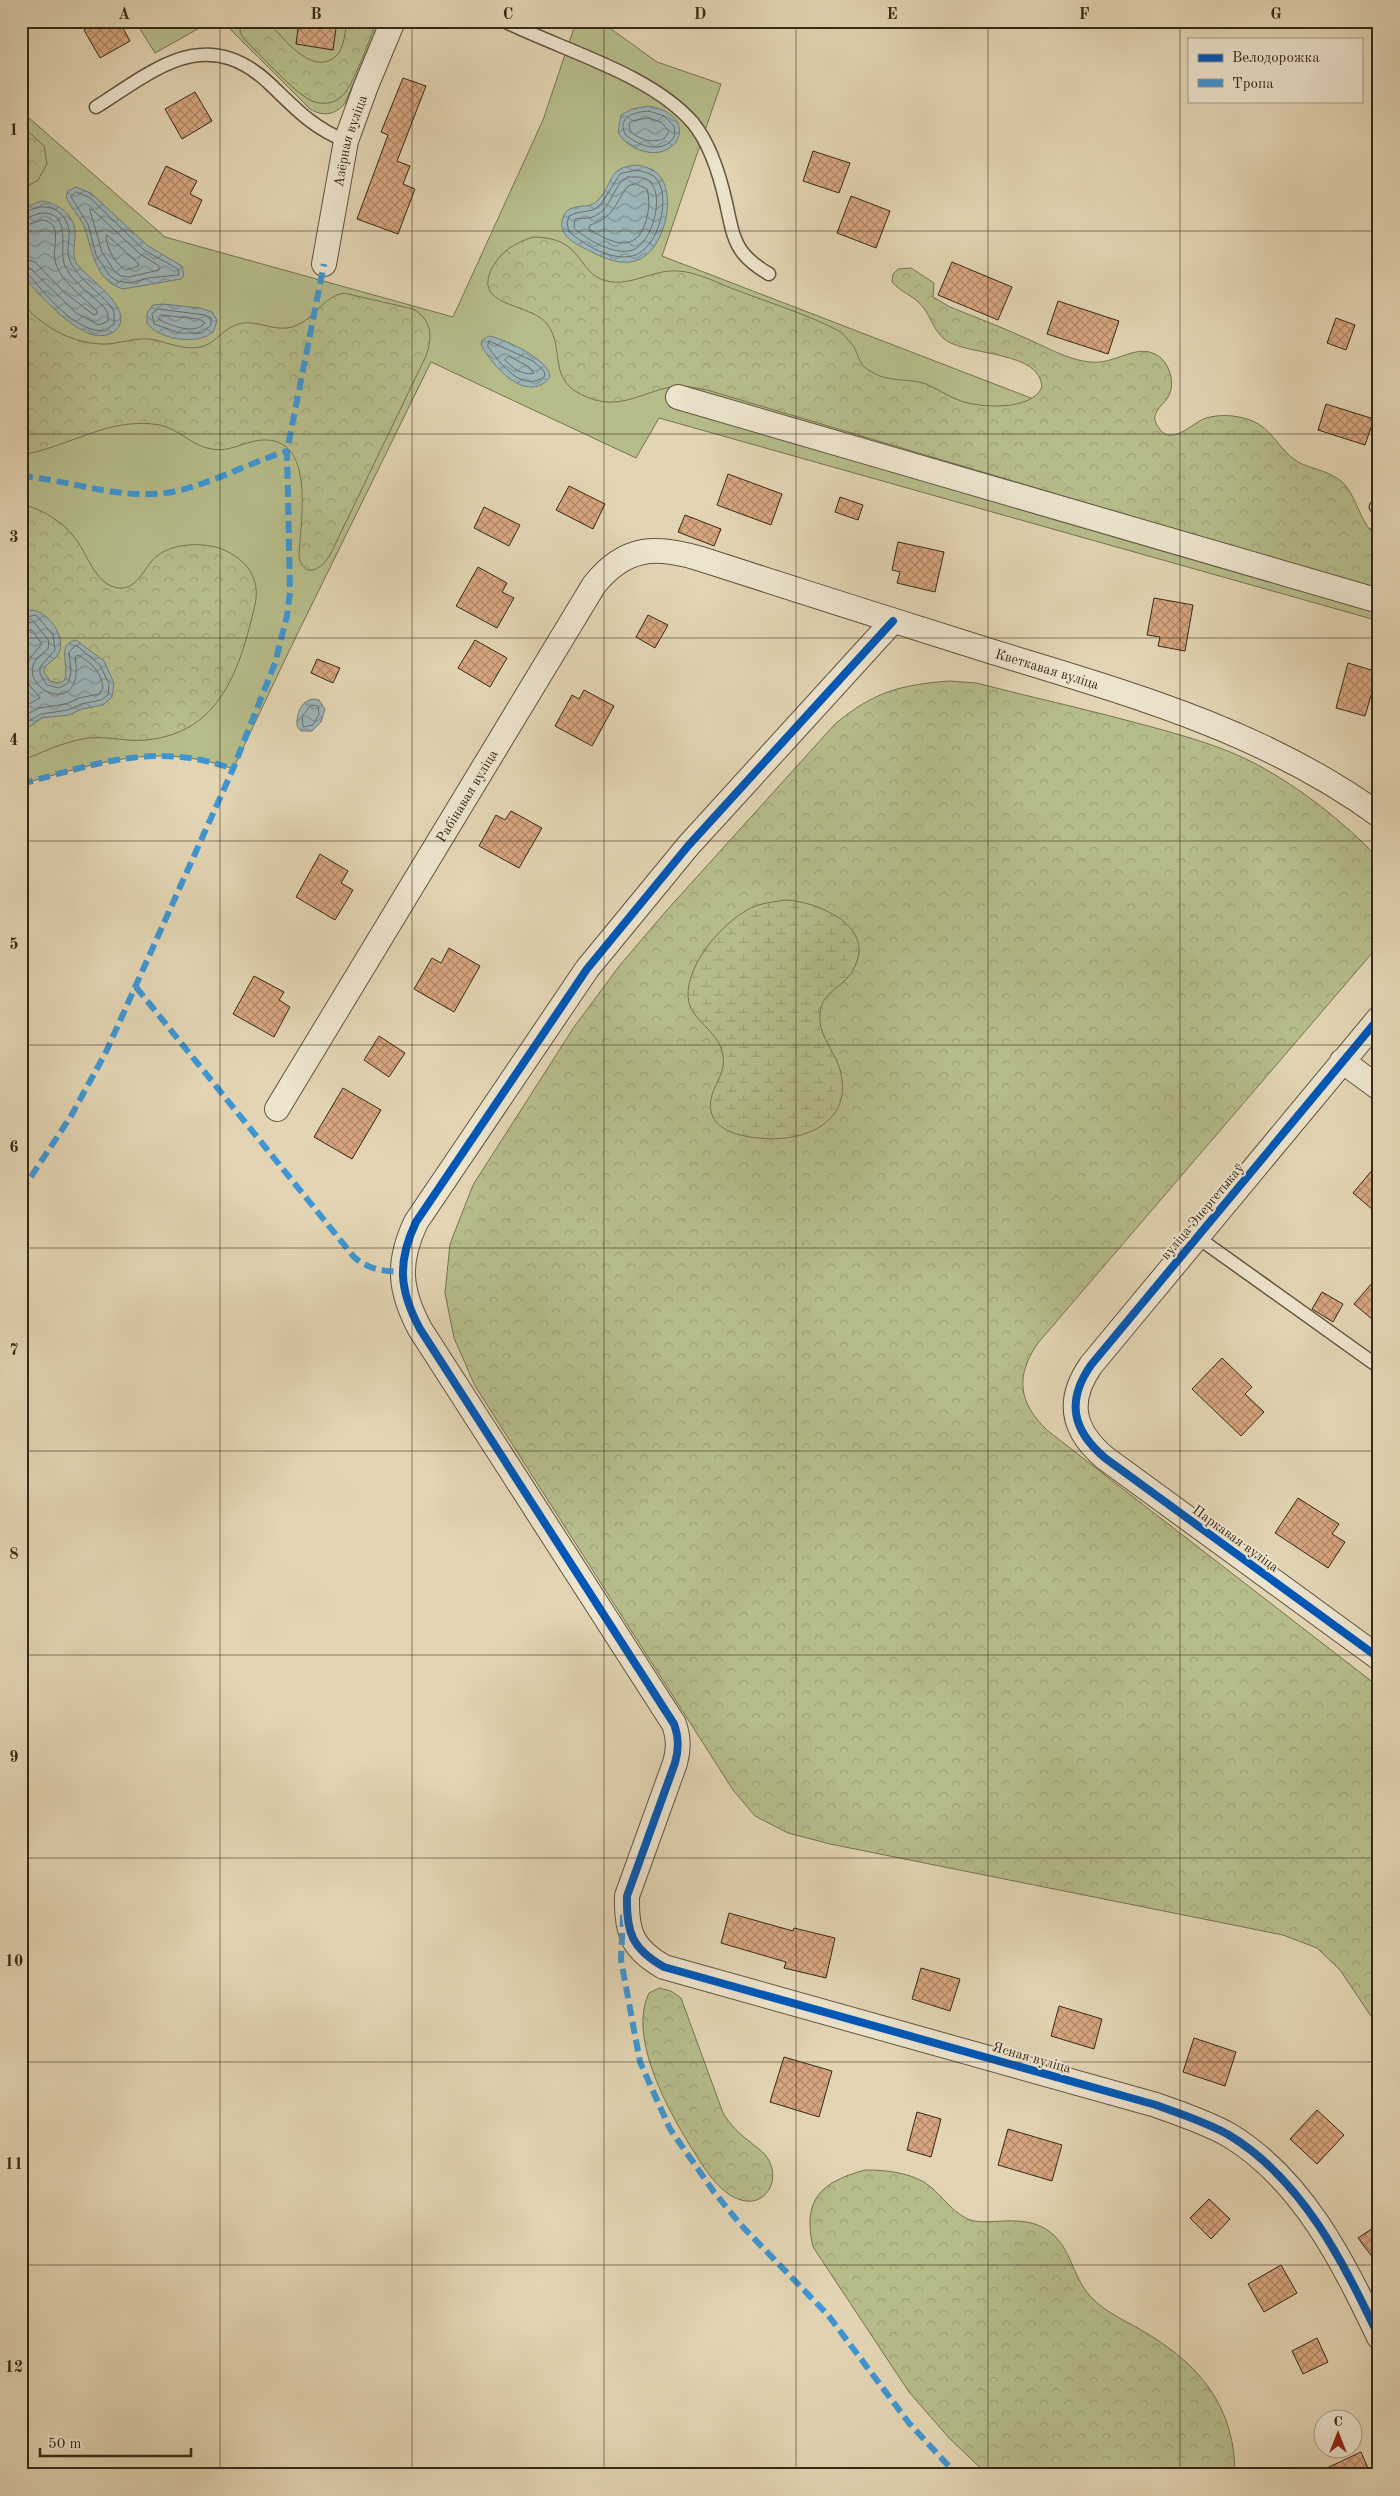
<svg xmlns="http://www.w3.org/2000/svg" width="1400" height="2496" font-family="'Old Standard TT',serif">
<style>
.green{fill:#b6bd8b;stroke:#767351}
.forest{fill:url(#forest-crowns);stroke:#767351}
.wetland{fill:url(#wetland-marsh);stroke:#767351}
.water{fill:url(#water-waves);stroke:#747d78}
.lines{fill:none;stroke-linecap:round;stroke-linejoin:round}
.shore{stroke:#6a6f68;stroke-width:1}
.building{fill:url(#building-cross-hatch);stroke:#372917}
.lane-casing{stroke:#62543e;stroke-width:15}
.street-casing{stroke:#62543e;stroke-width:26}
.lane{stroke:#ede4ce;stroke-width:12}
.street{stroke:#ede4ce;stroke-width:24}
.quiet{stroke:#3e96d4;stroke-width:6;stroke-dasharray:12 6;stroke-linecap:butt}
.cycleway-casing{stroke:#ede4ce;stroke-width:11}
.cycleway{stroke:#0057b8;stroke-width:8}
.grid{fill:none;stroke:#372917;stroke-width:1;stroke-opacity:0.55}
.labels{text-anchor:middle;stroke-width:4;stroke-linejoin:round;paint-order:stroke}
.street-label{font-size:14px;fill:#372917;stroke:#ede4ce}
.neatline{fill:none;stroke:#372917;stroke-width:2}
.grid-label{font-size:16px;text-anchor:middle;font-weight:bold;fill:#372917}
</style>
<defs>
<pattern id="forest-crowns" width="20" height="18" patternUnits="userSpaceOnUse" patternTransform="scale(1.25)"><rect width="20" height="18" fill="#b6bd8b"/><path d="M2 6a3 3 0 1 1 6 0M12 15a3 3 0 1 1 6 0" fill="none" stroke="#9da277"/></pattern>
<pattern id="wetland-marsh" width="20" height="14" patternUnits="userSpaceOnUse" patternTransform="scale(1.25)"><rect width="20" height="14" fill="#b6bd8b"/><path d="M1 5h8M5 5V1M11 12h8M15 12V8" fill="none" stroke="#9da277"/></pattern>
<pattern id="water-waves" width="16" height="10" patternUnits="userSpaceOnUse" patternTransform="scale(1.25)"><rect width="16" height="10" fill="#9cb5b9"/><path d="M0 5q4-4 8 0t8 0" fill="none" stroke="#809395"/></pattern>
<pattern id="building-cross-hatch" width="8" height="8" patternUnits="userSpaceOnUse" patternTransform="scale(1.25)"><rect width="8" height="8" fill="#d7a680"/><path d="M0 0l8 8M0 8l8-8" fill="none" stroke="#af8768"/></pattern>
</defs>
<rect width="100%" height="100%" fill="#e3d5b3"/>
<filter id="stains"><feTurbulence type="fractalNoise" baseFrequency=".004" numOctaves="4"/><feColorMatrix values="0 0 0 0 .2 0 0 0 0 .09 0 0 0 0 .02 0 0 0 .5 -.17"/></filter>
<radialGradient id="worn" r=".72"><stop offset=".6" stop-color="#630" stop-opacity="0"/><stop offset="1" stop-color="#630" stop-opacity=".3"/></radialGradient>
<!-- green -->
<g class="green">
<path d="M 135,21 L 212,21 L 155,53 Z"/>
<path d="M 222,21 L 380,21 L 345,103 C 336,115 323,117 310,109 Z"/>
<path d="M 600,21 L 657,62 L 721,84 L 662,256 L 1379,532 L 1379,621 L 659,418 L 636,458 L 431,362 L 291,647 L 233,769 C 156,741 96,764 21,784 L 21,111 L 165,237 L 453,317 L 543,120 L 576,22 Z"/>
</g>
<!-- forest -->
<g class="forest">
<path d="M 241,21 L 268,21 C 281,36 313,79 337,55 C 344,48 345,31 347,21 L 377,21 C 370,37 353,88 341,97 C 333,104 321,105 312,101 C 293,92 261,55 244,39 L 240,32 Z"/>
<path d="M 21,125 L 44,146 L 47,164 L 38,180 L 21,190 Z"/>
<path d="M 533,237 C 585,237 576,274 607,281 C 631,287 653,269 678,271 C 698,272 719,284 739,291 C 773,304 809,315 841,332 C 845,337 850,341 854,347 C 858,354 859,364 867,369 C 888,384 905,377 926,384 C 938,389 949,397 961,401 C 981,408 1032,411 1042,387 C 1040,351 971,356 947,341 C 931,330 931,312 917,301 C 909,294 900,291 892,282 L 893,274 L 898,269 L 911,268 L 934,283 L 933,297 L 950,307 C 975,317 999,326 1023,337 C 1045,346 1067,360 1090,362 C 1115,365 1134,344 1155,354 C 1168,360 1175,380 1170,393 C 1166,405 1149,411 1157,425 C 1159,428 1161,432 1165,434 C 1178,440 1194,422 1206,418 C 1220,414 1236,415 1250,420 C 1273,428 1279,451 1298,462 C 1313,470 1333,471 1345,485 C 1359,501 1360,526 1379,538 L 1379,590 L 707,390 C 693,387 680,385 666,388 C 638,395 619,409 589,398 C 544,381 567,350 547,324 C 530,302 472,308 492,268 C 501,251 515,243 533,237 Z"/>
<path d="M 344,293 L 413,309 C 432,320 433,336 426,356 L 331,553 C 323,568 305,581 299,557 C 300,523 317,437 262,440 C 244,441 230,453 211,449 C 192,446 179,429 160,425 C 109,416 70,447 21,455 L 21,302 C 42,327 74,345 107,344 C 121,343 135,338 149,339 C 166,341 182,351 201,347 C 217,343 225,325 243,323 C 260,321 277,333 295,326 C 315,319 322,297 344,293 Z"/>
<path d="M 21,504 C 42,509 62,521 75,538 C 87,553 94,581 114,587 C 137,594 143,567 157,556 C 173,543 203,542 222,549 C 246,559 261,578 255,605 C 240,668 221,733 146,740 C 127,742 108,736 89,738 C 65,741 43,752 21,761 Z"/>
<path d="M 949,681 L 976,683 C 1035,698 1094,711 1152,727 C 1188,737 1224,747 1256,764 C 1301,788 1344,822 1379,859 L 1379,945 L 1038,1343 C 1015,1376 1018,1403 1048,1431 L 1379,1687 L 1379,2028 L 1340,1970 L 1317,1948 L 1283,1935 L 830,1844 L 788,1833 L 755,1816 L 733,1790 L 475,1386 L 454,1338 L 445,1293 L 450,1244 L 473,1185 L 574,1027 L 620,965 L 667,910 L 835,724 C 874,692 899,685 949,681 Z"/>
<path d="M 659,1988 L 671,1991 L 681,1998 L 723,2113 C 730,2124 738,2133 749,2141 C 754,2146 762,2150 766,2156 C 783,2178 766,2210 738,2199 C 719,2192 704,2168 694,2152 C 670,2114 627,2038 649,1993 Z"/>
<path d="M 865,2170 C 885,2170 906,2172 924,2182 C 940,2192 950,2211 968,2219 C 985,2227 1016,2214 1042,2227 C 1072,2242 1070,2275 1091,2297 C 1107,2314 1129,2322 1148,2334 C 1203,2368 1235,2409 1235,2475 L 988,2475 L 949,2438 L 909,2392 L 813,2247 C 802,2199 821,2182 865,2170 Z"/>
</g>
<!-- wetland -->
<path class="wetland" d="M 786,900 C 819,902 878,927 853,970 C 843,988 821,992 820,1014 C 818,1038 837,1052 841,1074 C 852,1125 800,1143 759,1138 C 735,1136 706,1128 711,1099 C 715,1080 729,1071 721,1048 C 715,1030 694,1021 689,1003 C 681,969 722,923 749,909 C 760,903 773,902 786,900 Z"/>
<!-- water -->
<g class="water">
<path d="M 649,106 C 703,116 677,168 635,148 C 628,144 622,140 618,132 L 621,115 L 632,109 Z"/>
<path d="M 638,165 C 645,167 652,168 658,174 C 679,195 663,254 635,261 C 621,265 606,259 594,253 C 580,246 556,237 563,218 C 564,214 566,211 570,209 C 580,204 590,209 598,200 C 615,182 606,167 638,165 Z"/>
<path d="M 76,187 L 91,193 L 148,246 L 182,266 L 184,276 L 181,279 L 123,289 C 93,280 93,248 83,224 C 78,214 70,207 66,197 L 68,191 Z"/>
<path d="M 41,201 C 58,203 76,215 75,235 C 75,245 72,252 76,263 C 88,278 108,290 118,308 C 129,330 106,341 88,333 C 61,321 41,295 21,275 L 21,209 Z"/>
<path d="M 163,304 L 200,308 L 212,312 L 217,320 L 214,331 C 200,346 158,340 147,323 L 147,313 L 153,305 Z"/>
<path d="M 489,336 C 505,339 550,360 550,377 C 527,406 491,365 481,344 L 482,340 Z"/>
<path d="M 32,610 C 49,612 66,637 59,653 C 56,659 49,662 44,668 L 44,672 L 50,681 L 59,683 L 64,681 C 71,667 55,645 76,640 L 104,661 L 114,683 L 112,697 L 103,705 L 82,709 L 69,715 L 42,718 L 21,733 L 21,617 L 24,611 Z"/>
<path d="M 314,699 L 319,700 L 325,709 L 321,722 L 312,731 L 301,731 L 297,726 C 296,714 301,700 314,699 Z"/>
</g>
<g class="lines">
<!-- shore -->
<g class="shore">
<path d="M 649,111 L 664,116 L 674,126 L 675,135 C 666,155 638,147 625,134 C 617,116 635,112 649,111 Z"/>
<path d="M 649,118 L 661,122 L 669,131 L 665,138 C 653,144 640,140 630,131 L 629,124 L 632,121 Z"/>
<path d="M 637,170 C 644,172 650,173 655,177 C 673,196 658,251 632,256 C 611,261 585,245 569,232 L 567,223 L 569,216 L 576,213 L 593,210 L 601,204 L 620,174 Z"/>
<path d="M 628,177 C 636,177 644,176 650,182 C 665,196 652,243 633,250 C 614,256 588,240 574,228 L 575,219 C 582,218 588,219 595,216 C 613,208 612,184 628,177 Z"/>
<path d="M 636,184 L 647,189 C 650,200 649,210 646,221 C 636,255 611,243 589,229 L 590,225 C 615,217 614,204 628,186 Z"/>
<path d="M 76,192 L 89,197 L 144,250 L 178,269 L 179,275 L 148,278 L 130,283 L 117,281 L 110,276 L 96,255 L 88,224 L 71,197 Z"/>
<path d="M 90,209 L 93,210 L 140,254 L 159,266 L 159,270 L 129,277 L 121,276 L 115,272 L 102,252 Z"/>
<path d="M 21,213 C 29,212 35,206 43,207 C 50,207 56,209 61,214 C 78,233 61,247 72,265 C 81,280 98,292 110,305 L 114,312 L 114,324 L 105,331 C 74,332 46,294 27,273 L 21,272"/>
<path d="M 21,219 C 29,219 35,213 43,213 C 73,213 58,251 65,266 C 73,283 92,295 105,308 L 108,315 L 108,321 L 99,325 L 76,313 L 31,269 L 21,265"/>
<path d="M 21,227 L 42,220 C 64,223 52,246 55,260 C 59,281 82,295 97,311 L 97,314 L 94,315 L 64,292 L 35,262 L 21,258"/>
<path d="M 107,235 L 138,263 L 139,266 L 126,270 C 115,264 108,250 106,238 Z"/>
<path d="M 158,309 L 205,315 L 211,318 L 211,325 L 202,333 L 180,333 L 154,324 L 152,314 Z"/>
<path d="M 161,315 L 199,319 L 205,323 C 195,335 172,326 160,320 L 158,318 Z"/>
<path d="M 489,341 L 533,361 L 544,371 L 545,376 C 522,394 500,363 488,347 Z"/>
<path d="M 509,356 L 529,367 L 534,373 C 523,376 512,368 505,360 Z"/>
<path d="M 21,618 L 36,615 L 53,635 L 55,650 L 40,667 L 40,674 L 47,685 L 59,688 L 68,683 L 71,672 L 69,652 L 76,645 L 100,665 L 109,684 L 108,695 L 101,700 L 81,704 L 68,710 L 41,714 L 21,726"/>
<path d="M 21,624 L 34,622 L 49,641 L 48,649 C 43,653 37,657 34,663 C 21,692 86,718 75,657 L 78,655 C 91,662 102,673 103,688 L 99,694 L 79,698 L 66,704 L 39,708 L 21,717"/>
<path d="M 21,631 L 32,630 L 42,644 C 31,657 19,667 30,686 C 33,690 38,694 40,698 L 21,708"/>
<path d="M 311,705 L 318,706 L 319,714 L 313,725 L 303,727 L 302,717 Z"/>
</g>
</g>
<!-- building -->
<g class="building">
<path d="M 99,21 L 119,21 L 130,41 L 100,58 L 84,30 Z"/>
<path d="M 299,21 L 337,21 L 333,50 L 296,44 Z"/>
<path d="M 403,78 L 426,86 L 397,161 L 410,166 L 403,184 L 415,189 L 398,234 L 357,219 L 388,135 L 381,132 Z"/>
<path d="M 195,92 L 212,121 L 182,139 L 165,109 Z"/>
<path d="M 813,151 L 850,163 L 839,193 L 803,181 Z"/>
<path d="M 166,166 L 197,181 L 190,194 L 202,200 L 191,224 L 148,204 Z"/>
<path d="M 851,196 L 890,211 L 876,248 L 837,233 Z"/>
<path d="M 952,262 L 1012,287 L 998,320 L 938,295 Z"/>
<path d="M 1058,301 L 1119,321 L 1108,354 L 1047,334 Z"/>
<path d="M 1336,318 L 1355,325 L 1346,350 L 1327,343 Z"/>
<path d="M 1326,404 L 1374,419 L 1365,445 L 1318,430 Z"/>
<path d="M 728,474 L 782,494 L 771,525 L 717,505 Z"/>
<path d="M 569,486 L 605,504 L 593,529 L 556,510 Z"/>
<path d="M 840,497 L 863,505 L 858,520 L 835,512 Z"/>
<path d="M 484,507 L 520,525 L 509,546 L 474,528 Z"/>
<path d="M 685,515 L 721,529 L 714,546 L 678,532 Z"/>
<path d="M 898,542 L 944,552 L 935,592 L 897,583 L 900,572 L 892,570 Z"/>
<path d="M 478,567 L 507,583 L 502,592 L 514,598 L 497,628 L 456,606 Z"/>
<path d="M 1154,598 L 1193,605 L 1185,651 L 1158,646 L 1160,637 L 1147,635 Z"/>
<path d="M 648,615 L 668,625 L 655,648 L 636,637 Z"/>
<path d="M 475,640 L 507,658 L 490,687 L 458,668 Z"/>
<path d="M 317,659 L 340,668 L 333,683 L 311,673 Z"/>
<path d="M 1348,663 L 1378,672 L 1365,716 L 1336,708 Z"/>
<path d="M 584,690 L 614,706 L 592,746 L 555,726 L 572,695 L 579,699 Z"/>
<path d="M 511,811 L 542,828 L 519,868 L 479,846 L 496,815 L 505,820 Z"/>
<path d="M 320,854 L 348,871 L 341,883 L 353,890 L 335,920 L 296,897 Z"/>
<path d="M 449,948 L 480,966 L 454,1012 L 414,989 L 432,958 L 441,963 Z"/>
<path d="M 254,976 L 284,992 L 279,1000 L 290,1007 L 274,1037 L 233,1014 Z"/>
<path d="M 379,1036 L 405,1053 L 389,1077 L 364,1060 Z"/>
<path d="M 343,1088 L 381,1110 L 352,1159 L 314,1137 Z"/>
<path d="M 1379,1162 L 1379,1215 L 1353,1193 Z"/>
<path d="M 1379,1275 L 1379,1311 L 1372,1319 L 1354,1304 Z"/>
<path d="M 1322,1292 L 1343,1304 L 1333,1322 L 1312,1309 Z"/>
<path d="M 1222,1358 L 1252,1387 L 1245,1394 L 1264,1412 L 1241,1436 L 1192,1389 Z"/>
<path d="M 1298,1498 L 1339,1524 L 1332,1534 L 1345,1542 L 1328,1568 L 1275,1533 Z"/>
<path d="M 729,1913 L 793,1931 L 794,1928 L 835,1938 L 826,1978 L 784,1968 L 786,1962 L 721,1943 Z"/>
<path d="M 921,1968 L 960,1979 L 950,2011 L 912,1999 Z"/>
<path d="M 1059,2006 L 1102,2019 L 1094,2049 L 1051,2036 Z"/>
<path d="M 1194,2038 L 1236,2052 L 1225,2086 L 1183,2072 Z"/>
<path d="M 784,2057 L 832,2071 L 819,2117 L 770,2102 Z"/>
<path d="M 1317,2110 L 1344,2135 L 1317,2164 L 1290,2139 Z"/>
<path d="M 917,2112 L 941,2119 L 931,2157 L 907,2150 Z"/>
<path d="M 1008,2129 L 1062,2145 L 1052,2181 L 998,2165 Z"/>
<path d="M 1209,2199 L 1230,2219 L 1211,2239 L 1190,2218 Z"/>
<path d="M 1379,2224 L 1379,2266 L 1358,2238 Z"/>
<path d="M 1281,2265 L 1297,2293 L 1264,2312 L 1248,2284 Z"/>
<path d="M 1317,2338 L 1328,2362 L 1303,2374 L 1292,2351 Z"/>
<path d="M 1361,2452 L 1371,2475 L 1312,2475 Z"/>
</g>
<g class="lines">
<!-- lane casing -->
<g class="lane-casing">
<g id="lane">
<path d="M 504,21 C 562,50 651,74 693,123 C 711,145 720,176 726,203 C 730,220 732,239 743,253 C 750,262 759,268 769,274"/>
<path d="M 96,107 C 156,69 207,23 271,85 C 296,109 313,128 346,141"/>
<path d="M 1376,507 L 1379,508"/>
<path d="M 1197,1237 L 1379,1367"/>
</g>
</g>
<!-- street casing -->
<g class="street-casing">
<g id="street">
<path id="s1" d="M 324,264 L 346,141 L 366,86 L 393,21"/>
<path d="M 678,397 L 1379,601"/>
<path d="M 893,621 L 688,846 L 587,969 L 416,1222 C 397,1262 399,1290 420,1329 L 674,1724 C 679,1738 679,1749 675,1763 L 627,1896 C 626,1932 632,1949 664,1967 L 1156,2105 C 1181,2114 1206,2122 1229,2135 C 1303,2180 1343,2262 1379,2337"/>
<path d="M 1379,1018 L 1091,1365 C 1066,1401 1072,1430 1105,1458 L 1379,1658"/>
<path d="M 1342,1061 L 1379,1088"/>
<path id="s2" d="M 277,1109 L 594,585 C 625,546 656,545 701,559 C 798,590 896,622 993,652 C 1127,693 1264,731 1379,815"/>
</g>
</g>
<!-- lane -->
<use href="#lane" class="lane"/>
<!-- street -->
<use href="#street" class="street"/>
<!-- quiet -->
<g class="quiet">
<path d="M 21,476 C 71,480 121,501 172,492 C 212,484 248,463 287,451"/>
<path d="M 21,784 C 96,764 156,741 233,769"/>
<path d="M 136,987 L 354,1257 C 369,1270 383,1271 402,1272"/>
<path d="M 21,1192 L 71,1116 L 106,1052 L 233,769 L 275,663 L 287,616 L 290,592 L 287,451 L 324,264"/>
<path d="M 623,1915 L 621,1960 L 640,2062 L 670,2129 L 714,2192 L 741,2225 L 828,2315 L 909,2423 L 957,2475"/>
</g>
<!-- cycleway casing -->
<g class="cycleway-casing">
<g id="cycleway">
<path d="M 893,621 L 688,846 L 587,969 L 416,1222 C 397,1262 399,1290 420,1329 L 674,1724 C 679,1738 679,1749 675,1763 L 627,1896 C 626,1932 632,1949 664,1967 L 1156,2105 C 1181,2114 1206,2122 1229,2135 C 1303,2180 1343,2262 1379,2337"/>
<path d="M 1379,1018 L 1091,1365 C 1066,1401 1072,1430 1105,1458 L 1379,1658"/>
</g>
</g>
<!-- cycleway -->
<use href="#cycleway" class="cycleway"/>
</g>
<!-- grid -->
<path class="grid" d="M 220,21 L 220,2475M 412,21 L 412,2475M 604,21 L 604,2475M 796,21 L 796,2475M 988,21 L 988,2475M 1180,21 L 1180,2475M 21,231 L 1379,231M 21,434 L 1379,434M 21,638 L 1379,638M 21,841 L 1379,841M 21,1045 L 1379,1045M 21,1248 L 1379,1248M 21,1451 L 1379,1451M 21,1655 L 1379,1655M 21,1858 L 1379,1858M 21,2062 L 1379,2062M 21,2265 L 1379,2265"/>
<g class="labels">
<!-- street labels -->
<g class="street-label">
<text dy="5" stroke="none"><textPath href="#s1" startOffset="126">Азёрная вуліца</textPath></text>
<text dy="5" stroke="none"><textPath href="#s2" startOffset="1095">Кветкавая вуліца</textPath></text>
<text dy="5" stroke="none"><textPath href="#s2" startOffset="366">Рабінавая вуліца</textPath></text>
<text transform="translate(1202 1211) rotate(-50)" y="5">вуліца Энергетыкаў</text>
<text transform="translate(1236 1538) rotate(36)" y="5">Паркавая вуліца</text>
<text transform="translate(1032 2057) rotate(16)" y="5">Ясная вуліца</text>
</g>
</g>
<!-- margin -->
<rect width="1400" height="2496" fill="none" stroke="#e3d5b3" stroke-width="55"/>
<!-- legend -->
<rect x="1188" y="38" width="175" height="65" fill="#ede4ce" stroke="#a49985"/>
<rect x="1198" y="54" width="25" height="8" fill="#0057b8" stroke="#a49985"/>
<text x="1232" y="62" font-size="15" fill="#372917">Велодорожка</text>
<rect x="1198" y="79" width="25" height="8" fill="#3e96d4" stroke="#a49985"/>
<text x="1232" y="88" font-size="15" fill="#372917">Тропа</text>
<!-- north arrow -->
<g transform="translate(1338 2434)"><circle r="24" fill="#ede4ce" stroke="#a49985"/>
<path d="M0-4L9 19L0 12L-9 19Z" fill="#8f2418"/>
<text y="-8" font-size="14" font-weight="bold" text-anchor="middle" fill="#372917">С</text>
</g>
<!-- scale -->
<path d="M40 2448v8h151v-8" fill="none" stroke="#372917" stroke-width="2.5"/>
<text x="48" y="2448" font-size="15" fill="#372917" stroke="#ede4ce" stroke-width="4" paint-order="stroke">50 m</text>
<rect x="28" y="28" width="1344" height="2440" class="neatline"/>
<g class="grid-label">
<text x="124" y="19">A</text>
<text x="316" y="19">B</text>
<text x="508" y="19">C</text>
<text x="700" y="19">D</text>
<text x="892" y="19">E</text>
<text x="1084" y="19">F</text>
<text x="1276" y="19">G</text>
<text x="14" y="135">1</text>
<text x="14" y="338">2</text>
<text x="14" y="542">3</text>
<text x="14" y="745">4</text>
<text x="14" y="949">5</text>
<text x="14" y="1152">6</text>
<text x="14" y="1355">7</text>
<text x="14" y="1559">8</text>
<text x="14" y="1762">9</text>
<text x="14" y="1966">10</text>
<text x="14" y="2169">11</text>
<text x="14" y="2372">12</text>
</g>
<rect width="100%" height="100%" filter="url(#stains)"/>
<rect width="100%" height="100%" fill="url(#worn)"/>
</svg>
